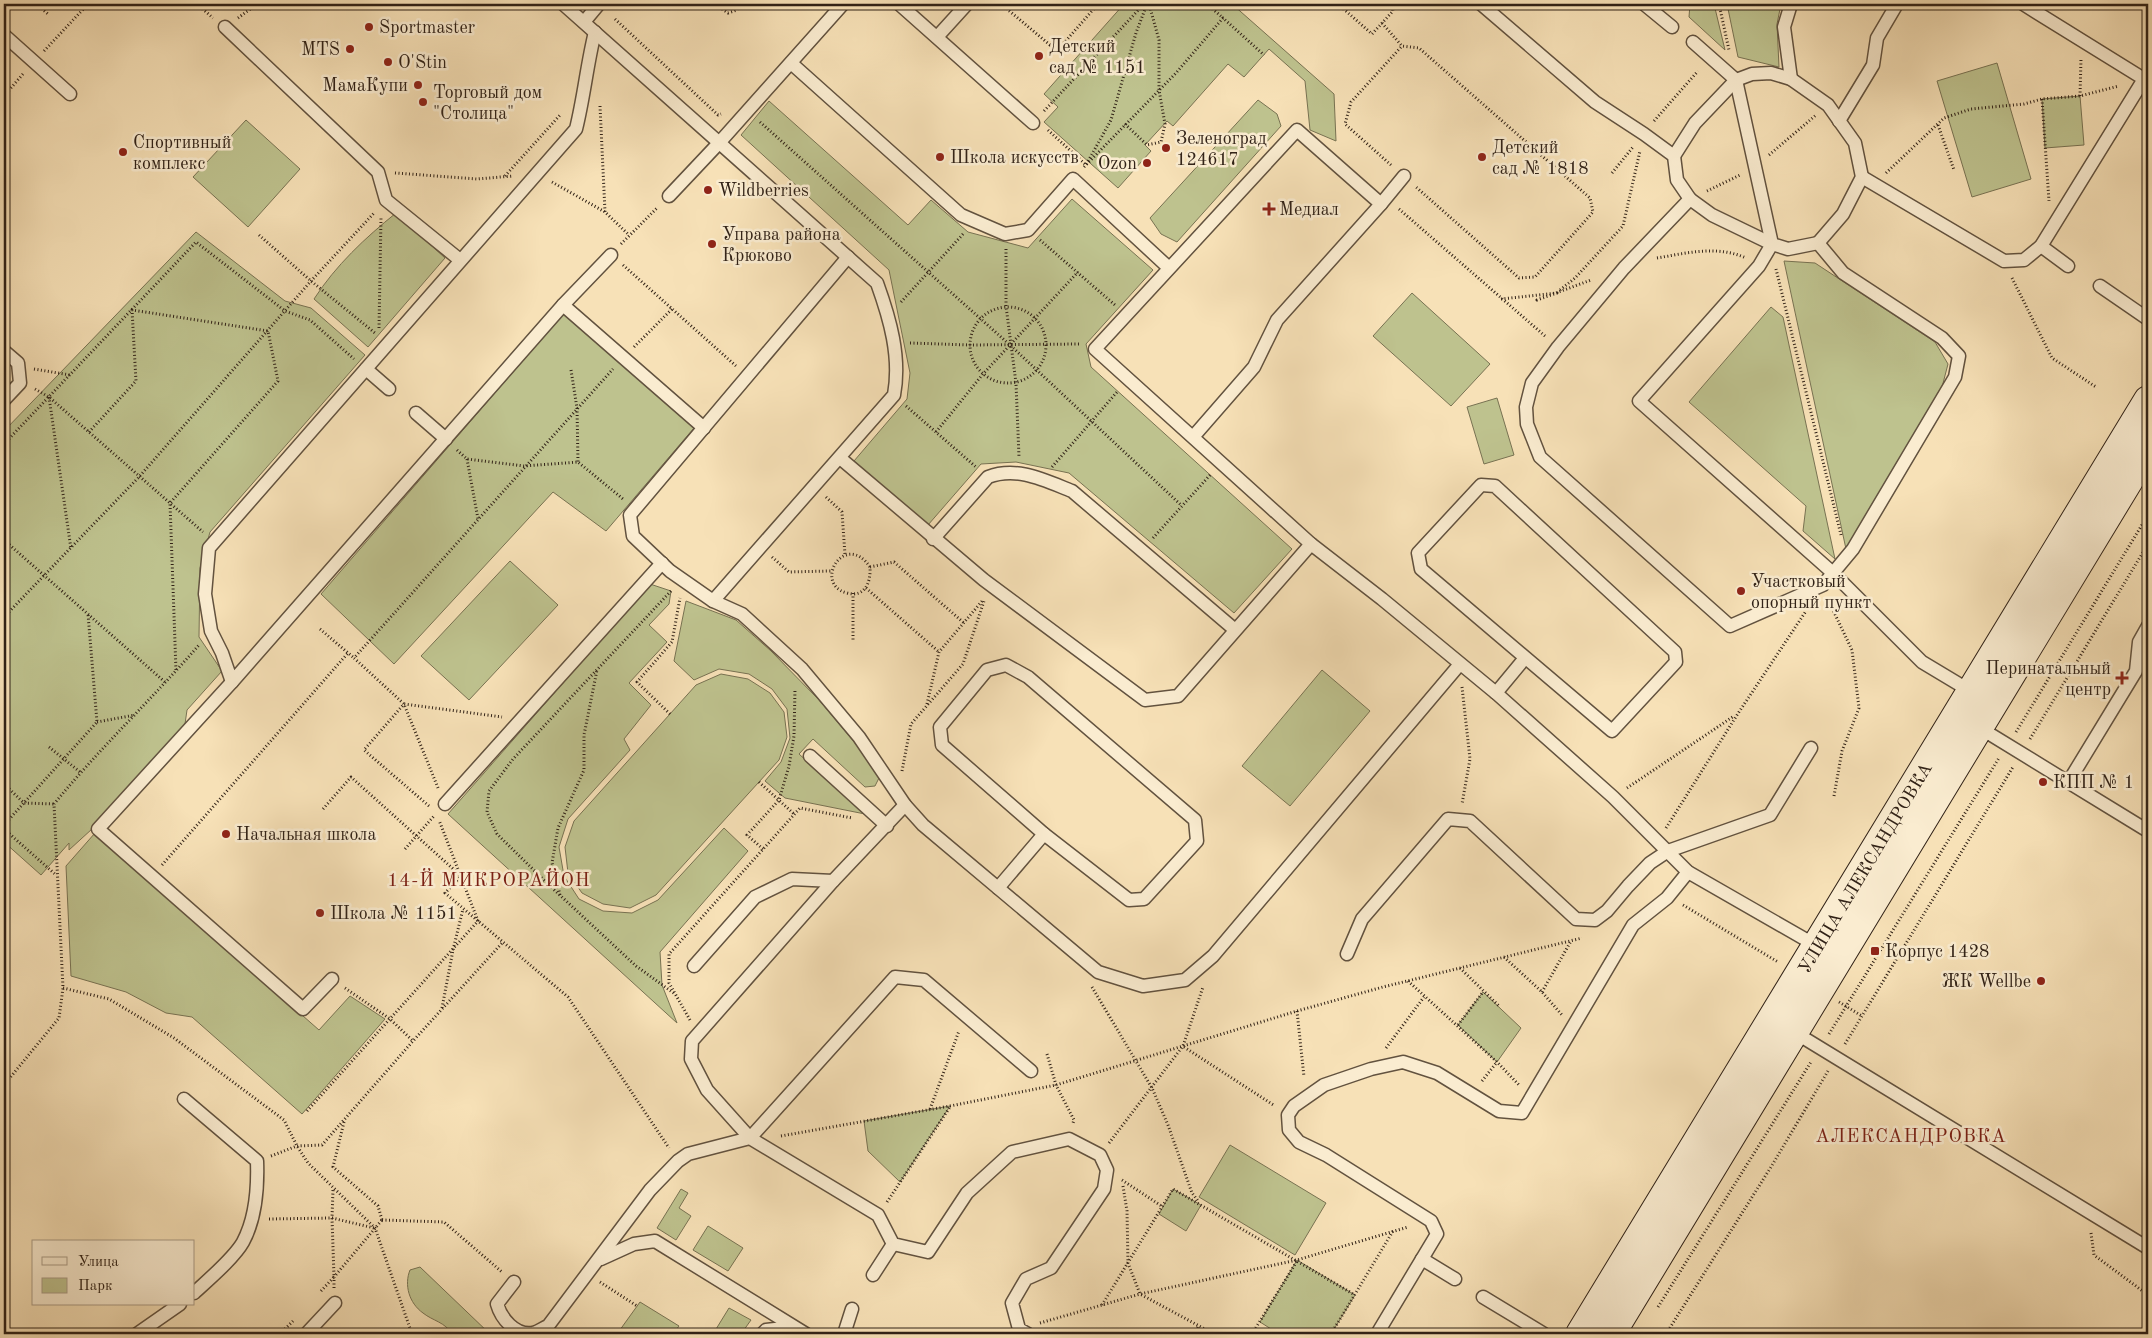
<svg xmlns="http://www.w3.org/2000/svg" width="2152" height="1338" font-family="'Old Standard TT',serif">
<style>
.green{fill:#bec28e;stroke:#787252}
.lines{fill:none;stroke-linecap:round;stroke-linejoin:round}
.service-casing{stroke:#62523f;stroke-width:15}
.secondary-casing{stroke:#312217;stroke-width:30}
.path{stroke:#312217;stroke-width:3;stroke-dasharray:1 2.5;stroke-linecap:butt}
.service{stroke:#faecd0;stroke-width:12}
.secondary{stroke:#faecd0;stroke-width:28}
.poi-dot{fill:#8f2418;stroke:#faecd0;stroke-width:2}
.labels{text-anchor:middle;stroke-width:5;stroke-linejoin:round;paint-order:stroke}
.poi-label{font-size:18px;fill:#312217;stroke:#faecd0;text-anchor:start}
.street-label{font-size:18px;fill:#312217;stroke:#faecd0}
.neighbourhood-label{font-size:19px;letter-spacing:1px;fill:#7a1f14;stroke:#faecd0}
</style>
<rect width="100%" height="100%" fill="#f7e1b7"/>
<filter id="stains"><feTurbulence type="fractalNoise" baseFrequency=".004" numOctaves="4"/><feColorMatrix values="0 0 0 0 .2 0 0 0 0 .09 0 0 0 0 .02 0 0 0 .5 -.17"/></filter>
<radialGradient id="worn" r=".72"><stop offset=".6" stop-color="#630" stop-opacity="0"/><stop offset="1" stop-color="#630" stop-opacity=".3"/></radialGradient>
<!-- green -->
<g class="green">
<path d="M 1124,4 L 1232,4 L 1334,94 L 1336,141 L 1310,130 L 1305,81 L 1269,49 L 1244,77 L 1228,64 L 1173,126 L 1167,121 L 1145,145 L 1151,151 L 1118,188 L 1044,122 L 1058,107 L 1044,94 Z"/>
<path d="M 1690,4 L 1714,4 L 1725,50 L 1689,17 Z"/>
<path d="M 1727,4 L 1781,4 L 1777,24 L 1779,67 L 1738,57 Z"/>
<path d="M 1997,63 L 2031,179 L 1972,197 L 1937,81 Z"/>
<path d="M 2080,96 L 2084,145 L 2045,148 L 2042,99 Z"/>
<path d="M 1258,100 L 1277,114 L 1281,126 L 1177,242 L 1161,234 L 1150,218 Z"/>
<path d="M 769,101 L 908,225 L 931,200 L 968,232 L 1028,248 L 1072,199 L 1153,270 L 1086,344 L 1091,367 L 1292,549 L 1234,613 L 1069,473 L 1016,462 L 981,464 L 928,525 L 854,461 L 907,399 L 910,373 L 889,270 L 741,135 Z"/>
<path d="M 246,120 L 300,169 L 248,227 L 193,177 Z"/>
<path d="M 396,213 L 445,258 L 368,347 L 314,299 C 336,265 365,238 396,213 Z"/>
<path d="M 196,232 L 285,301 L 311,308 L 365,355 L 210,532 L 200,568 L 199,637 L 222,671 L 187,710 L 184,731 L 92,829 L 69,850 L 69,843 L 41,875 L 4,842 L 4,431 Z"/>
<path d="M 1784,261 L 1815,263 L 1935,342 L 1948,364 L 1941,391 L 1846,549 Z"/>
<path d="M 1412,293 L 1490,364 L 1451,406 L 1373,336 Z"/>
<path d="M 1771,307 L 1783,317 L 1835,559 L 1803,531 L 1806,506 L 1689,402 Z"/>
<path d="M 565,312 L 694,428 L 606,531 L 553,492 L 394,664 L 321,594 Z"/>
<path d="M 1497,398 L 1514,455 L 1484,464 L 1467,407 Z"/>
<path d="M 510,561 L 558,605 L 469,700 L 421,656 Z"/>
<path d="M 650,584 L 671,591 L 669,604 L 649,625 L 667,642 L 629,683 L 651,705 L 624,739 L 630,750 L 568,819 L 559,847 L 564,876 L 579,899 L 603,911 L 632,913 L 658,900 L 724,828 L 748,851 L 660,952 L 662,985 L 677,1023 L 448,814 Z"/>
<path d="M 686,601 L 736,620 L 771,651 L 819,700 L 875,767 L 879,778 L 875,786 L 865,787 L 813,739 L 799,754 L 865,814 L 785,798 L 765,781 L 781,762 L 790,738 L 787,709 L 772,689 L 749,674 L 719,669 L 694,680 L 674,661 Z"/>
<path d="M 1322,670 L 1370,711 L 1290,806 L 1242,766 Z"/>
<path d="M 721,674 L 748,679 L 770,693 L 784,712 L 787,737 L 779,760 L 656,895 L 630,908 L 603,904 L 582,893 L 568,873 L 565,847 L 574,821 L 696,685 Z"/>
<path d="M 95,833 L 319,1030 L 350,996 L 385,1019 L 302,1114 L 192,1017 L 166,1013 L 126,992 L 71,976 L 66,866 Z"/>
<path d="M 1483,992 L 1521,1028 L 1497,1062 L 1458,1025 Z"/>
<path d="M 950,1106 L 900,1182 L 868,1151 L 864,1121 Z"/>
<path d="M 1230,1145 L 1326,1203 L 1295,1255 L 1199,1197 Z"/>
<path d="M 681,1189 L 688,1193 L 679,1208 L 691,1216 L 676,1240 L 657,1228 Z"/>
<path d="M 1173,1189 L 1201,1205 L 1186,1231 L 1159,1214 Z"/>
<path d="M 708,1226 L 743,1248 L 728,1271 L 693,1250 Z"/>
<path d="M 1297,1260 L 1355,1295 L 1331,1334 L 1279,1334 L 1260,1322 Z"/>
<path d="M 420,1267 L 490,1334 L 452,1334 C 445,1322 433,1321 423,1313 C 409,1303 404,1285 410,1270 Z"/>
<path d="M 640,1302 L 679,1326 L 673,1334 L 617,1334 Z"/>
<path d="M 729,1308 L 751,1320 L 741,1334 L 713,1334 Z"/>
</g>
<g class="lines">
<!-- service casing -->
<g class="service-casing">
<g id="service">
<path d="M 563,4 L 877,283 C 890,319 901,357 894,395 L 713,601"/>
<path d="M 899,4 L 1033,123"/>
<path d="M 1481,4 L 1595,102 L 1644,134 L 1674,156 L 1677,180 L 1690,199 L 1624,268 L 1558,347 L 1532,383 L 1526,407 L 1527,424 L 1540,457 L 1730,626 L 1823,585 L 1833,573 L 1922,662 L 1972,692"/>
<path d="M 1644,4 L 1672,27"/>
<path d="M 584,22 L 599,4"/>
<path d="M 225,27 L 378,172 L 386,200 L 460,260"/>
<path d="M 595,32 C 587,64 584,97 576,129 L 209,548 L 205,594 L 211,631 L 222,653 L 232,682 L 563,305 L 611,255"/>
<path d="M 4,35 L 70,94"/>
<path d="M 937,37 L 967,4"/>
<path d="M 1693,42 L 1736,80 L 1772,244 L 1788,249 L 1818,243"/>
<path d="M 791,63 L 961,215 L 1005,234 L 1028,230 L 1073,179 L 1169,268"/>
<path d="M 1791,79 L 1784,27 L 1791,4"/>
<path d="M 1839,121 L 1873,65 L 1877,38 L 1897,4"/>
<path d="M 1674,156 L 1695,123 L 1736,80 L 1752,74 L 1771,73 L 1791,79 L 1828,105 L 1855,143 L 1862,177 L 1843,214 L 1818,243 L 1843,273 L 1942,338 L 1959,356 L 1955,377 L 1853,549 L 1833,573 L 1639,401 L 1759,266 L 1772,244 L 1712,215 L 1690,199"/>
<path d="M 1862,177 L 2004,261 L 2024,260 L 2041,246 L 2144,79 L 2023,4"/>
<path d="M 669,196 L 719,143 L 843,4"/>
<path d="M 1381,204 L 1404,176"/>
<path d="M 2041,246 L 2068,266"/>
<path d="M 848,257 L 630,515 L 633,536 L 670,571 L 713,601 L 742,614 L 802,669 L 859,737 L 905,805 L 923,825 L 1098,972 L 1143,986 L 1185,980 L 1213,956 L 1460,664"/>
<path d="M 2100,286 L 2148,319"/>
<path d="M 563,305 L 704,428"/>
<path d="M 4,351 L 18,363 L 20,383 L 4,400"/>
<path d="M 366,369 L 389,389"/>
<path d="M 416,413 L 446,439"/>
<path d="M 1193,437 L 1254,367 L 1277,320 L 1381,204 L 1297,130 L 1095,349 L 1311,544 L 1382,599 L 1496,693 L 1613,797 L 1688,872 L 1817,946"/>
<path d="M 840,458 L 984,580 L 1145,700 L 1178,696 L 1311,544"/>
<path d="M 1481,485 L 1495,486 L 1675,652 L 1676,662 L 1612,731 L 1421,569 L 1418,553 Z"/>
<path d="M 933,539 L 988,477 C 1017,466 1044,480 1072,491 L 1234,629"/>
<path d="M 1006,665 L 1028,677 L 1195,820 L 1197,841 L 1144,899 L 1129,900 L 1044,834 L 942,745 L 940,727 L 987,670 Z"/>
<path d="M 232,682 L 98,829 L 303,1009 L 332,979"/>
<path d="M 1496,693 L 1525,658"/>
<path d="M 1980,728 L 2148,831"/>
<path d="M 810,756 L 887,826"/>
<path d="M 2069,781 L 2136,671 L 2139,642 L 2148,626"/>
<path d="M 445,804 L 662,563"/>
<path d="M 905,805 L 833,881 L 692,1041 L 691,1059 L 707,1090 L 750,1138 L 895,977 L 924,980 L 1031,1071"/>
<path d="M 998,888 L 1044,834"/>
<path d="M 1347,954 L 1362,919 L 1448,819 L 1470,821 L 1576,919 L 1595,920 L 1607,911 L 1628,886 L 1650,863 L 1668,851 L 1770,815 L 1811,748"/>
<path d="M 694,966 L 755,897 L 792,879 L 833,881"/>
<path d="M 1794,1032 L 2148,1248"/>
<path d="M 184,1099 L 257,1161 C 258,1188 256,1218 243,1242 C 234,1258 208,1280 194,1293"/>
<path d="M 601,1259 L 634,1244 L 655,1241 L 806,1334"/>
<path d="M 1422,1259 L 1455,1279"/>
<path d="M 873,1275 L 893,1244"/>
<path d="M 514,1282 L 497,1304 C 501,1318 515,1336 533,1333 C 538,1332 543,1328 548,1326 L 650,1190 L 678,1161 L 688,1154 L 750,1138 L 878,1215 L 893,1244 L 928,1252 L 967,1193 L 1012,1152 L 1069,1139 L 1100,1155 L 1107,1170 L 1104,1189 L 1051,1268 L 1026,1279 L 1012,1303 L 1019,1329 L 1028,1334"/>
<path d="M 1483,1297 L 1544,1334"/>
<path d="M 137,1334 L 180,1304"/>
<path d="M 306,1334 L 335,1303"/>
<path d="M 762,1334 L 766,1330 L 793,1327"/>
<path d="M 844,1334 L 852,1309"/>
<path d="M 1377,1334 L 1437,1234 L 1431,1221 L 1326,1155 L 1299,1142 L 1289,1130 L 1288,1115 L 1294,1106 L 1324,1085 L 1371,1069 L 1403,1062 L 1437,1073 L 1499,1111 L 1522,1113 L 1633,925 L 1667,898 L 1688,872"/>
</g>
</g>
<!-- secondary casing -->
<g class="secondary-casing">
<g id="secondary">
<path d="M 1580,1334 L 2148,400"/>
<path d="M 1611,1334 L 2148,449"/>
</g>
</g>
<!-- path -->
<g class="path">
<path d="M 36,4 L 48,14"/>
<path d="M 197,4 L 213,18"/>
<path d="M 718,4 L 718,6 L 728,13 L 737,10 L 742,4"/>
<path d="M 1001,4 L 1050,45 L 1064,43 L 1098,4"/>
<path d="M 1207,4 L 1223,18"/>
<path d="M 1338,4 L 1372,34 L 1393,11 L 1392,4"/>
<path d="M 1719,4 L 1729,50"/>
<path d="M 238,18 L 257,4"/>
<path d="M 615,19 L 718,115 L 721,114"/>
<path d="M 1382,23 L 1402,46 L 1419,48 L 1590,198 L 1593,212 L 1535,277 L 1519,278 L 1416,187"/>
<path d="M 44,51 L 88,4"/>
<path d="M 4,96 L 23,74"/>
<path d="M 2080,96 L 2081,58"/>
<path d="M 2042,99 L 2049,201"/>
<path d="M 600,106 L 605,212"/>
<path d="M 1044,111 L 1144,4"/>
<path d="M 1654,121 L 1698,71"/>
<path d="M 760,122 L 1010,345 L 1181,505"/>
<path d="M 1125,124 L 1147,145 L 1161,142 L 1165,124 L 1159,90 L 1159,40 L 1149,4"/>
<path d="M 1938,125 L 1954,170"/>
<path d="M 1048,130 L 1086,165 L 1111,120 L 1136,33 L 1147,4"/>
<path d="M 1769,155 L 1816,115"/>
<path d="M 1391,165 L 1345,124 L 1351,102 L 1402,46"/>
<path d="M 1084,167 L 1176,73 L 1223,18 L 1264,55"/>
<path d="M 395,173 L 477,179 L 513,176"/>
<path d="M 1612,173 L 1633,147"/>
<path d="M 1886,173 L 1944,118 L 1971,109 L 2024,104 L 2042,99 L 2080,96 L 2119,86"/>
<path d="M 505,176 L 561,114"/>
<path d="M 552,182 L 605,212 L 629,235"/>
<path d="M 1707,191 L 1740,175"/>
<path d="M 1399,209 L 1545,336"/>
<path d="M 259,235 L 311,281 L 375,333"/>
<path d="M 1040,240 L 1115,305"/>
<path d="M 621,244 L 657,208"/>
<path d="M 1006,249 L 1006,306 L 1016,383 L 1019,457"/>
<path d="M 1657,258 C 1687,253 1717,245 1746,258"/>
<path d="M 623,265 L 736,366"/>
<path d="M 1776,269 L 1841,535"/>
<path d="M 2012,278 L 2052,358 L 2096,387"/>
<path d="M 1560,290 L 1575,278 L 1623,226 L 1640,151"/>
<path d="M 1501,299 L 1557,293 L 1537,300 L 1591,280"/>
<path d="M 901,302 L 964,233"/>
<circle cx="1008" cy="345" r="38"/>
<path d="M 379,328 L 381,217"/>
<path d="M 910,343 L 970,345 L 1081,344"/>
<path d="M 634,347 L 672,309"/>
<path d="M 34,369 L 70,375"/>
<path d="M 571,370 L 577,408 L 578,462"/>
<path d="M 35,389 L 49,397 L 203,532"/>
<path d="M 49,397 L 71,549"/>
<path d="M 906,406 L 976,467"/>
<path d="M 89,432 L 136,381 L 132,310 L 268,331 L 278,381 L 170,503 L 176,671"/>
<path d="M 936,432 L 983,374 L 1078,272"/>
<path d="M 4,444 L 196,242 L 285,311 L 310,320 L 354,359"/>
<path d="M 457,450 L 467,459 L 524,466 L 578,462 L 623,499"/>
<path d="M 467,459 L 478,519"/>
<path d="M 1052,467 L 1117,392"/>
<path d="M 826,497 L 842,512 L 845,555"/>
<path d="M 1153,538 L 1211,474"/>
<path d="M 4,540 L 166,683"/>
<path d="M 772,557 L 789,572 L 831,571"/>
<path d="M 870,567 C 845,530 812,584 847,593 C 865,598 871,582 870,567 L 894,562 L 964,623"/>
<path d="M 866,588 L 939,652"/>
<path d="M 671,591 L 513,759 L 489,791 L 487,812 L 497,834 L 549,885 L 636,966 L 675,994"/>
<path d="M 853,593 L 853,641"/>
<path d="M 4,617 L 138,478 L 311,281 L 375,212"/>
<path d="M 320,629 L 354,658"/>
<path d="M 1462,687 L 1470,759 L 1462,804"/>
<path d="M 927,704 L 939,652 L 983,600"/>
<path d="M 670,714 L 637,682 L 672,642 L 680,598"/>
<path d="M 97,722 L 135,715"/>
<path d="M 2016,732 L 2148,515"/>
<path d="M 2030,739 L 2148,544"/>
<path d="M 49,747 L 80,772"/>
<path d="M 902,771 L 911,724 L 963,664 L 984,601"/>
<path d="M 759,782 L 794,814"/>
<path d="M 4,784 L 24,803 L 54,804"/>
<path d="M 438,788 L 404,704 L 354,658 L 613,369"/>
<path d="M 1627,788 L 1734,716"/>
<path d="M 1834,796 L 1842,751 L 1859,708 L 1852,650 L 1832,608 L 1835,598"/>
<path d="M 429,806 L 364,750 L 404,704 L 502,717"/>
<path d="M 323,809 L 351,777 L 461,876 L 445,893 L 568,997 L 669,1148"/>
<path d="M 4,825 L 97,722 L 88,614"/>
<path d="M 1666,828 L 1737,715 L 1806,611"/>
<path d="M 4,829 L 56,875"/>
<path d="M 405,849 L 434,816"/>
<path d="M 763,849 L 747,835 L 779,800 L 789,766 L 794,736 L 795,689"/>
<path d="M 162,865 L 348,653"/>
<path d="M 560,895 L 552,863 L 558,828 L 584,770 L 584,735 L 597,670"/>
<path d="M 1683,905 L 1778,962"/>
<path d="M 1504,957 L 1542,992 L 1562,1015"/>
<path d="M 1460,968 L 1499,1006"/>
<path d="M 1408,981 L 1497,1062 L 1520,1086"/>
<path d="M 1092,987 L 1152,1088 L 1168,1125 L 1192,1193 L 1199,1202"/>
<path d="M 63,988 L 109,999 L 174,1038 L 284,1120 L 297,1146 L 308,1163 L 375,1228 L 412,1334"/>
<path d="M 345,988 L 390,1019 L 413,1041"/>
<path d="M 1542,992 L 1571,941"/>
<path d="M 1839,1002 L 1862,1016"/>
<path d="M 442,1008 L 453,950 L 463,909"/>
<path d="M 1297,1011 L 1304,1077"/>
<path d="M 690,1020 L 669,983 L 669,954 L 800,808 L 852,818"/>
<path d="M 1458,1025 L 1483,992"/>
<path d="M 1829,1034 L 1999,758"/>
<path d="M 1845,1044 L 2013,767"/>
<path d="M 1184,1047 L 1275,1106"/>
<path d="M 1386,1048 L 1424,997"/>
<path d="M 1047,1054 L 1056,1085 L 1074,1120 L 1073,1123"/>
<path d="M 1482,1081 L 1497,1062"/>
<path d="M 4,1085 L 59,1018 L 63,988 L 54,804 C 99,749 152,699 199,645"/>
<path d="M 930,1109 L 959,1031"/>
<path d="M 307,1111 L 478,921 L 439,820"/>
<path d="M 344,1122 L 333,1167 L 378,1206 L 382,1220"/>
<path d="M 781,1136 L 950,1106 L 1056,1085 L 1297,1011 L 1383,987 L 1582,938"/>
<path d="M 1109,1143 L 1183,1046 L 1203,987"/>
<path d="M 271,1156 L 297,1146 L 322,1145 L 413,1041 L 503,942"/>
<path d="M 1122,1180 L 1163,1207"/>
<path d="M 1123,1186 L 1127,1211 L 1128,1263 L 1140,1294 L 1214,1334"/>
<path d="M 887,1202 L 950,1107"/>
<path d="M 269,1219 L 332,1218 L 374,1228"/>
<path d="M 382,1220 L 444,1222 L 502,1272"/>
<path d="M 2091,1233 L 2094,1255 L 2148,1295"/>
<path d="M 600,1282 L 637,1306"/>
<path d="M 334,1288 L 334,1277 L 382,1220"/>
<path d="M 321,1291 L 334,1277 L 332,1218 L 333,1190"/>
<path d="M 1102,1305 L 1173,1189 L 1355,1295"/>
<path d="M 1658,1307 L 1811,1062"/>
<path d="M 1040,1323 L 1140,1294 L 1297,1260 L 1408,1227"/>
<path d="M 280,1334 L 293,1321"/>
<path d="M 1194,1334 L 1199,1325"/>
<path d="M 1252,1334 L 1297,1261"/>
<path d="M 1331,1334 L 1393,1231"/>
<path d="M 1666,1334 L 1771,1167 L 1828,1071"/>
</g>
<!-- service -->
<use href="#service" class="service"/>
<!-- secondary -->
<use href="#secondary" class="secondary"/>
</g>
<!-- markers -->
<g class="poi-dot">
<circle cx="369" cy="27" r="5"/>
<circle cx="350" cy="49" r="5"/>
<circle cx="1039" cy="56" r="5"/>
<circle cx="388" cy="62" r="5"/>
<circle cx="418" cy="85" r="5"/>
<circle cx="423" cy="102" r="5"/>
<circle cx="1166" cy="148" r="5"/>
<circle cx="123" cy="152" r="5"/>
<circle cx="940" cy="157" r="5"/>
<circle cx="1482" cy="157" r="5"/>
<circle cx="1147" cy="163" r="5"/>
<circle cx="708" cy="190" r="5"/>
<path d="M1266.5 201.5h5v5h5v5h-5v5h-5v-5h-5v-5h5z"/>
<circle cx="712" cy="244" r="5"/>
<circle cx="1741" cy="591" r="5"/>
<path d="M2119.5 670.5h5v5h5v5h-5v5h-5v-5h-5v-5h5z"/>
<circle cx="2043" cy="782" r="5"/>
<circle cx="226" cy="834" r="5"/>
<circle cx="320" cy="913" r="5"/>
<rect x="1870" y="946" width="10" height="10" rx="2.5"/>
<circle cx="2041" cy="981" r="5"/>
</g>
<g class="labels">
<!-- poi labels -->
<g class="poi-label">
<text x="379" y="33">Sportmaster</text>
<text x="1049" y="52">Детский<tspan x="1049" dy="21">сад № 1151</tspan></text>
<text x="340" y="55" text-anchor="end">MTS</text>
<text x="398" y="68">O'Stin</text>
<text x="408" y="91" text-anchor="end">МамаКупи</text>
<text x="433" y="98">Торговый дом<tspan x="433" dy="21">"Столица"</tspan></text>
<text x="1176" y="144">Зеленоград<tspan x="1176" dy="21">124617</tspan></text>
<text x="133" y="148">Спортивный<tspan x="133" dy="21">комплекс</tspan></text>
<text x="1492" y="153">Детский<tspan x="1492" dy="21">сад № 1818</tspan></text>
<text x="950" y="163">Школа искусств</text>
<text x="1137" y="169" text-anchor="end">Ozon</text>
<text x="718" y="196">Wildberries</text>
<text x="1279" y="215">Медиал</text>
<text x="722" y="240">Управа района<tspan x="722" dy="21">Крюково</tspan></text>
<text x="1751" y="587">Участковый<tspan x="1751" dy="21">опорный пункт</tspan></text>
<text x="2111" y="674" text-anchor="end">Перинатальный<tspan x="2111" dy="21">центр</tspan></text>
<text x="2053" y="788">КПП № 1</text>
<text x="236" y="840">Начальная школа</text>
<text x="330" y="919">Школа № 1151</text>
<text x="1885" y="957">Корпус 1428</text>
<text x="2031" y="987" text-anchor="end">ЖК Wellbe</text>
</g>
<!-- street labels -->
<g class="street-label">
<text transform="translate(1865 868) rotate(-59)" y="6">УЛИЦА АЛЕКСАНДРОВКА</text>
</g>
<!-- neighbourhood labels -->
<g class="neighbourhood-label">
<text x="489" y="886">14-Й МИКРОРАЙОН</text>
<text x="1911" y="1142">АЛЕКСАНДРОВКА</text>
</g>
</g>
<!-- margin -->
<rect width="2152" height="1338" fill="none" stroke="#f7e1b7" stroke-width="20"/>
<rect x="5" y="5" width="2142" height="1328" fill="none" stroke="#312217" stroke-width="2.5"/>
<rect x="10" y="10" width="2132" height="1318" fill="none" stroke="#312217"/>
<!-- legend -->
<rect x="32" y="1240" width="162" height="65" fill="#faecd0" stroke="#aa9b86"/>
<rect x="42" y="1257" width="25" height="8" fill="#faecd0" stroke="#aa9b86"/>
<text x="78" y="1266" font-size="15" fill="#312217">Улица</text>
<rect x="42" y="1278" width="25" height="15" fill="#bec28e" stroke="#aa9b86"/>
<text x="78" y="1290" font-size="15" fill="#312217">Парк</text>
<rect width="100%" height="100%" filter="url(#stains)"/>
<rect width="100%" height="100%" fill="url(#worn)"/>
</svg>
